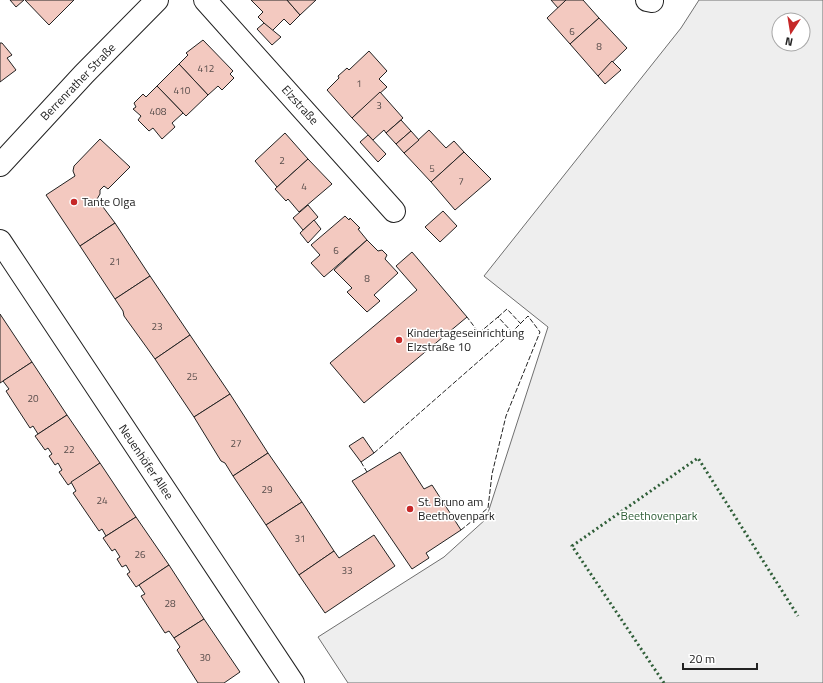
<svg xmlns="http://www.w3.org/2000/svg" width="823" height="683" font-family="'Titillium Web',sans-serif">
<style>
.green{fill:#eee;stroke:#6f6f6f;fill-rule:evenodd}
.building{fill:#f3c9c0;stroke:#222}
.lines{fill:none;stroke-linecap:round;stroke-linejoin:round}
.minor-casing{stroke:#222;stroke-width:24}
.minor{stroke:#fff;stroke-width:22}
.hedge{stroke:#2f5e38;stroke-width:3;stroke-dasharray:2 3;stroke-linecap:butt}
.fence{stroke:#222;stroke-width:1;stroke-dasharray:5 2;stroke-linecap:butt}
.poi-dot{fill:#c62828;stroke:#fff;stroke-width:1.5}
.labels{text-anchor:middle;stroke-width:3;stroke-linejoin:round;paint-order:stroke}
.number-label{font-size:10px;fill:#564c4a}
.street-label{font-size:12px;fill:#222;stroke:#fff}
.poi-label{font-size:12px;fill:#222;stroke:#fff;text-anchor:start}
.park-label{font-size:12px;fill:#2f5e38;stroke:#fff}
</style>
<rect width="100%" height="100%" fill="#fff"/>
<!-- green -->
<path class="green" d="M 699,0 L 823,0 L 823,683 L 348,683 L 318,637 L 444,557 L 486,519 L 548,327 L 484,276 L 681,28 ZM 779,20 L 803,20 L 803,44 L 779,44 Z"/>
<!-- building -->
<g class="building">
<path d="M 10,0 L 24,0 L 16,7 Z"/>
<path d="M 25,0 L 74,0 L 49,25 Z"/>
<path d="M 251,0 L 287,0 L 300,15 L 290,25 L 284,19 L 272,31 L 258,17 L 263,12 Z"/>
<path d="M 287,0 L 316,0 L 300,15 Z"/>
<path d="M 551,0 L 566,0 L 558,8 Z"/>
<path d="M 566,0 L 583,0 L 599,18 L 570,44 L 547,18 Z"/>
<path d="M 599,18 L 627,48 L 598,76 L 570,44 Z"/>
<path d="M 264,23 L 281,37 L 272,45 L 257,29 Z"/>
<path d="M 203,40 L 233,71 L 230,74 L 234,78 L 222,90 L 218,86 L 208,95 L 179,64 L 188,55 L 186,53 Z"/>
<path d="M 0,43 L 2,43 L 12,55 L 7,58 L 16,70 L 0,82 Z"/>
<path d="M 369,51 L 387,71 L 379,79 L 387,87 L 352,118 L 327,90 L 339,78 L 338,76 L 347,68 L 349,70 Z"/>
<path d="M 612,61 L 621,70 L 605,84 L 598,76 Z"/>
<path d="M 179,64 L 208,95 L 186,116 L 157,86 Z"/>
<path d="M 157,86 L 183,113 L 172,123 L 175,127 L 162,139 L 153,128 L 149,131 L 138,120 L 141,116 L 133,109 L 136,107 L 134,103 L 143,94 L 146,97 Z"/>
<path d="M 380,92 L 403,118 L 386,133 L 384,130 L 373,140 L 352,118 Z"/>
<path d="M 401,120 L 411,131 L 396,144 L 386,133 Z"/>
<path d="M 429,130 L 446,148 L 454,141 L 464,152 L 431,182 L 404,153 Z"/>
<path d="M 411,131 L 419,140 L 404,153 L 396,144 Z"/>
<path d="M 285,133 L 308,159 L 277,187 L 255,161 Z"/>
<path d="M 368,135 L 386,154 L 378,162 L 360,142 Z"/>
<path d="M 100,139 L 130,167 L 108,189 L 104,186 L 100,190 L 100,194 L 97,199 L 115,223 L 80,246 L 46,195 L 75,176 L 73,171 L 74,166 Z"/>
<path d="M 464,152 L 491,179 L 455,210 L 431,182 Z"/>
<path d="M 308,159 L 332,184 L 299,212 L 288,199 L 286,201 L 275,189 Z"/>
<path d="M 308,205 L 318,217 L 303,230 L 293,218 Z"/>
<path d="M 443,211 L 457,226 L 440,242 L 425,227 Z"/>
<path d="M 345,216 L 349,220 L 350,218 L 360,228 L 358,229 L 367,240 L 324,277 L 311,263 L 320,255 L 311,245 Z"/>
<path d="M 314,220 L 321,229 L 308,243 L 300,233 Z"/>
<path d="M 115,223 L 150,276 L 115,299 L 80,246 Z"/>
<path d="M 367,240 L 378,251 L 382,250 L 387,255 L 385,259 L 398,273 L 374,295 L 380,301 L 367,312 L 347,292 L 352,288 L 334,270 Z"/>
<path d="M 412,252 L 467,317 L 364,403 L 330,363 L 417,290 L 396,266 Z"/>
<path d="M 150,276 L 190,335 L 155,359 L 124,316 L 123,311 L 115,299 Z"/>
<path d="M 0,314 L 32,362 L 0,383 Z"/>
<path d="M 190,335 L 230,394 L 194,417 L 155,359 Z"/>
<path d="M 32,362 L 67,415 L 38,434 L 33,426 L 30,428 L 15,405 L 6,391 L 9,389 L 3,381 Z"/>
<path d="M 230,394 L 268,453 L 233,476 L 225,463 L 221,461 L 194,417 Z"/>
<path d="M 67,415 L 100,463 L 68,485 L 59,472 L 62,470 L 58,463 L 55,465 L 49,456 L 52,454 L 48,448 L 45,450 L 35,436 Z"/>
<path d="M 363,437 L 374,453 L 361,462 L 349,446 Z"/>
<path d="M 400,452 L 424,489 L 432,485 L 461,530 L 426,553 L 429,558 L 412,569 L 352,481 Z"/>
<path d="M 268,453 L 302,502 L 266,525 L 233,476 Z"/>
<path d="M 100,463 L 136,517 L 106,536 L 102,529 L 99,531 L 73,493 L 76,491 L 71,482 Z"/>
<path d="M 302,502 L 334,551 L 299,575 L 266,525 Z"/>
<path d="M 136,517 L 169,565 L 136,587 L 127,574 L 130,572 L 126,565 L 122,567 L 117,559 L 120,557 L 115,549 L 112,551 L 103,538 Z"/>
<path d="M 374,535 L 395,566 L 325,613 L 299,575 L 334,551 L 339,558 Z"/>
<path d="M 169,565 L 204,619 L 174,638 L 169,631 L 165,633 L 141,596 L 145,594 L 139,585 Z"/>
<path d="M 204,619 L 240,672 L 224,683 L 198,683 L 177,650 L 180,647 L 174,638 Z"/>
</g>
<g class="lines">
<!-- minor casing -->
<g class="minor-casing">
<g id="minor">
<path d="M 205,0 L 394,211"/>
<path d="M 647,0 L 652,1"/>
<path d="M 0,165 L 84,74 L 157,0"/>
<path d="M 0,241 L 293,683"/>
</g>
</g>
<!-- minor -->
<use href="#minor" class="minor"/>
<!-- hedge -->
<path class="hedge" d="M 664,683 L 572,546 L 698,458 L 798,616"/>
<!-- fence -->
<g class="fence">
<path d="M 498,317 L 507,309 L 521,324"/>
<path d="M 374,453 L 512,332 L 498,317 L 479,333 L 467,317"/>
<path d="M 361,462 L 367,472"/>
<path d="M 461,530 L 488,508 L 492,474 L 506,416 L 540,332 L 528,316 L 512,332"/>
</g>
</g>
<!-- markers -->
<g class="poi-dot">
<circle cx="74" cy="202" r="4"/>
<circle cx="399" cy="340" r="4"/>
<circle cx="410" cy="509" r="4"/>
</g>
<g class="labels">
<!-- number labels -->
<g class="number-label">
<text x="572" y="35">6</text>
<text x="599" y="50">8</text>
<text x="206" y="72">412</text>
<text x="359" y="87">1</text>
<text x="182" y="94">410</text>
<text x="379" y="109">3</text>
<text x="158" y="115">408</text>
<text x="282" y="164">2</text>
<text x="432" y="172">5</text>
<text x="461" y="185">7</text>
<text x="304" y="190">4</text>
<text x="336" y="254">6</text>
<text x="115" y="265">21</text>
<text x="367" y="282">8</text>
<text x="157" y="330">23</text>
<text x="192" y="380">25</text>
<text x="33" y="402">20</text>
<text x="236" y="447">27</text>
<text x="69" y="453">22</text>
<text x="267" y="493">29</text>
<text x="102" y="504">24</text>
<text x="300" y="542">31</text>
<text x="140" y="558">26</text>
<text x="347" y="574">33</text>
<text x="170" y="607">28</text>
<text x="205" y="661">30</text>
</g>
<!-- street labels -->
<g class="street-label">
<text transform="translate(78 82) rotate(-46)" y="4">Berrenrather Straße</text>
<text transform="translate(300 105) rotate(48)" y="4">Elzstraße</text>
<text transform="translate(146 462) rotate(56)" y="4">Neuenhöfer Allee</text>
</g>
<!-- poi labels -->
<g class="poi-label">
<text x="82" y="206">Tante Olga</text>
<text x="407" y="337">Kindertageseinrichtung<tspan x="407" dy="14">Elzstraße 10</tspan></text>
<text x="418" y="506">St. Bruno am<tspan x="418" dy="14">Beethovenpark</tspan></text>
</g>
<!-- park labels -->
<g class="park-label">
<text x="659" y="520">Beethovenpark</text>
</g>
</g>
<!-- north arrow -->
<g transform="translate(791 32) rotate(192)"><circle r="19" fill="#ffffff" stroke="#a7a7a7"/>
<path d="M0-3L7 15L0 10L-7 15Z" fill="#c62828"/>
<text y="-6" font-size="11" font-weight="bold" text-anchor="middle" fill="#222222">N</text>
</g>
<!-- scale -->
<path d="M683 663v6h74v-6" fill="none" stroke="#222222" stroke-width="2"/>
<text x="689" y="663" font-size="12" fill="#222222" stroke="#ffffff" stroke-width="3" paint-order="stroke">20 m</text>
</svg>
